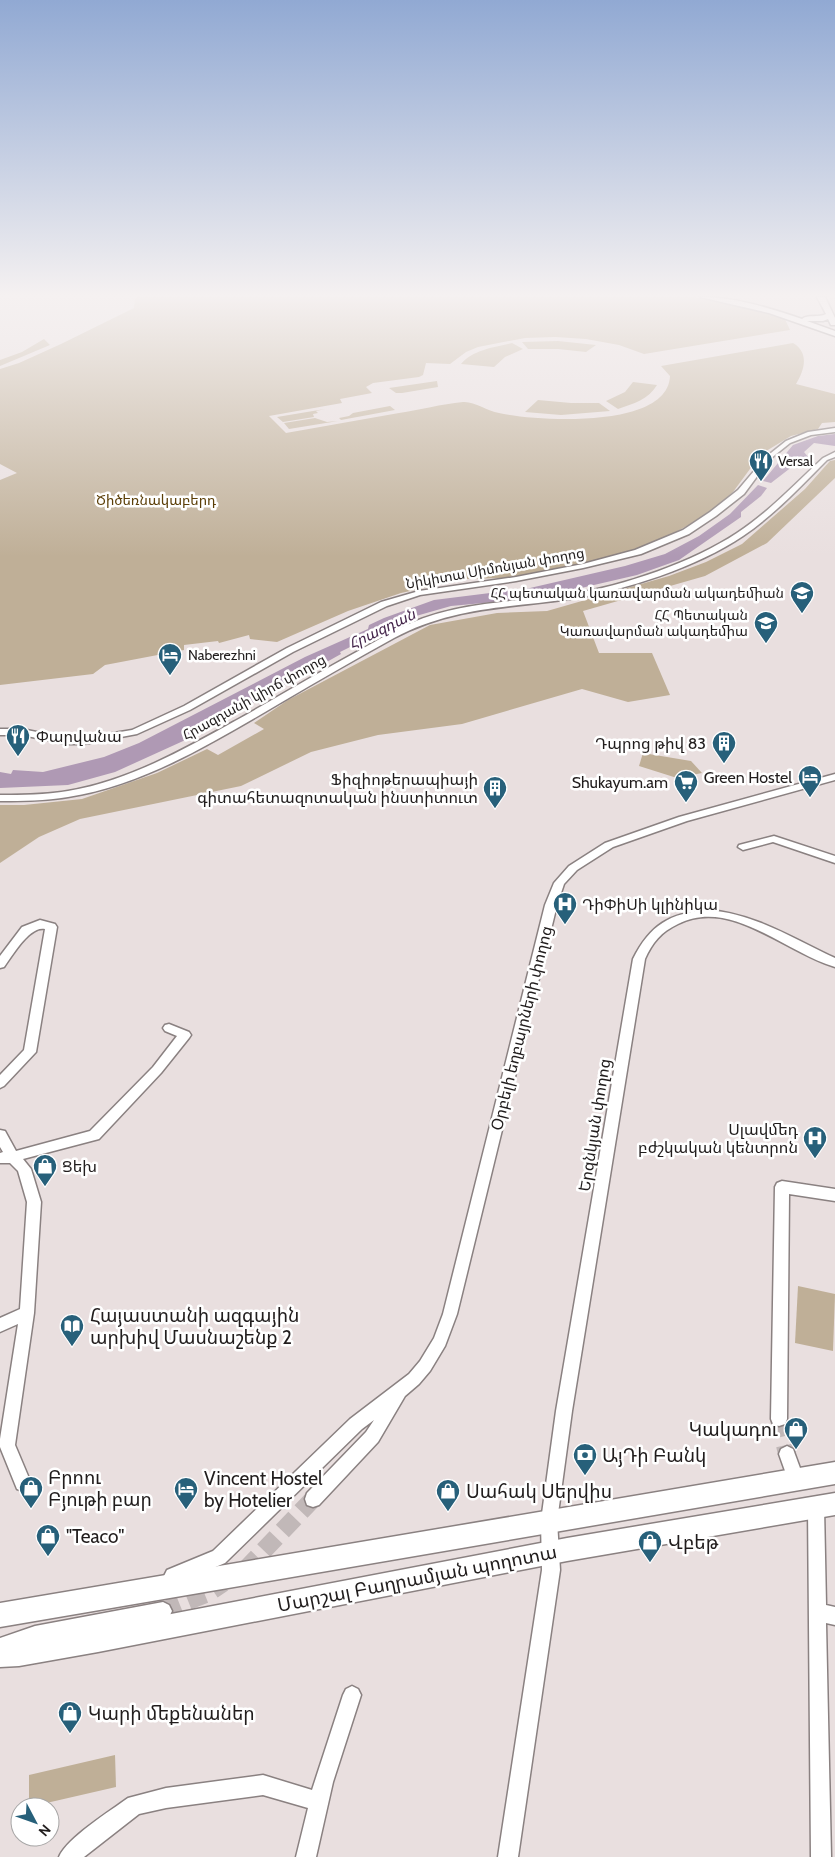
<svg xmlns="http://www.w3.org/2000/svg" width="835" height="1857" font-family="Cabin,'Noto Sans Armenian',sans-serif">
<style>
.green{fill:#bfaf97}
.water{fill:#af99b4}
.lines{fill:none;stroke-linecap:round;stroke-linejoin:round}
.minor-tunnel{stroke:#c1b8b8;stroke-width:18;stroke-dasharray:18 9;stroke-linecap:butt}
.minor-casing{stroke:#8a8181;stroke-width:3}
.major-casing{stroke:#8a8181;stroke-width:3}
.minor{fill:#fff;fill-rule:evenodd}
.major{fill:#fff;fill-rule:evenodd}
.labels{text-anchor:middle;stroke-width:5;stroke-linejoin:round;paint-order:stroke}
.far-poi-label{font-size:14px;fill:#211d1d;stroke:#fff;text-anchor:start}
.far-park-label{font-size:14px;fill:#5b3e07;stroke:#fff}
.far-street-label{font-size:14px;fill:#211d1d;stroke:#fff}
.far-water-label{font-size:15px;font-style:italic;fill:#43244a;stroke:#fff}
.poi-label{font-size:16px;fill:#211d1d;stroke:#fff;text-anchor:end}
.street-label{font-size:16px;fill:#211d1d;stroke:#fff}
.near-poi-label{font-size:19px;fill:#211d1d;stroke:#fff;text-anchor:start}
.near-street-label{font-size:19px;fill:#211d1d;stroke:#fff}
</style>
<rect width="100%" height="100%" fill="#e9dfdf"/>
<!-- green -->
<g class="green">
<path d="M 137,297 L 694,297 L 784,317 L 790,330 L 644,354 L 619,345 L 586,339 L 555,337 L 525,338 L 478,347 L 466,352 L 450,364 L 426,363 L 423,375 L 419,377 L 373,383 L 366,387 L 372,393 L 340,399 L 342,403 L 269,416 L 286,433 C 324,426 361,420 399,413 C 420,410 441,404 463,402 C 474,401 487,411 499,413 C 534,421 668,430 670,376 L 661,366 L 793,343 C 810,353 804,371 796,384 L 835,394 L 835,422 L 822,423 L 818,429 L 791,436 L 761,454 L 733,492 L 706,516 L 641,550 L 580,565 L 504,578 L 465,579 L 401,593 L 348,611 L 277,642 L 250,639 L 249,635 L 219,643 L 218,641 L 184,645 L 184,650 L 105,665 L 93,674 L 0,685 L 0,480 L 17,473 L 0,464 L 0,369 L 19,363 L 61,344 L 134,308 L 135,299 Z"/>
<path d="M 44,339 L 50,345 L 0,366 L 0,360 L 22,352 Z"/>
<path d="M 558,341 L 596,345 L 586,352 L 558,349 L 528,349 L 522,342 Z"/>
<path d="M 512,343 L 523,349 L 505,357 L 494,367 L 461,364 C 472,350 495,347 512,343 Z"/>
<path d="M 437,381 L 438,387 L 402,393 L 396,393 L 389,388 Z"/>
<path d="M 633,382 L 657,385 C 649,399 633,404 618,409 L 606,401 L 625,392 Z"/>
<path d="M 538,400 L 571,403 L 599,403 L 610,411 L 561,415 L 525,412 Z"/>
<path d="M 390,406 L 395,410 L 341,420 L 339,418 L 349,416 L 353,413 Z"/>
<path d="M 325,409 L 316,411 L 318,413 L 313,414 L 314,417 L 283,422 L 277,417 Z"/>
<path d="M 315,418 L 327,422 L 338,421 L 289,429 L 284,423 Z"/>
<path d="M 835,460 L 835,478 L 767,543 L 705,576 L 583,611 L 599,653 L 652,653 L 670,695 L 628,702 L 582,689 L 462,724 L 378,735 L 311,752 L 241,786 L 80,819 L 39,837 L 0,863 L 0,805 L 24,805 L 82,799 L 157,773 L 207,749 L 218,755 L 264,729 L 254,723 L 288,700 L 430,625 L 497,613 L 547,611 L 669,576 L 706,562 L 742,544 L 805,489 L 830,461 Z"/>
<path d="M 643,753 L 691,761 L 702,773 L 677,778 L 639,766 Z"/>
<path d="M 798,1286 L 835,1294 L 833,1351 L 795,1343 Z"/>
<path d="M 115,1755 L 116,1787 L 29,1807 L 29,1775 Z"/>
</g>
<!-- water -->
<g class="water">
<path d="M 835,434 L 835,446 L 814,443 L 804,452 L 809,458 L 806,462 L 793,466 L 771,483 L 763,481 L 793,445 L 818,436 Z"/>
<path d="M 758,485 L 767,488 L 761,496 L 741,512 L 741,517 L 679,560 L 637,575 L 538,598 L 451,606 L 409,618 L 340,652 L 341,654 L 192,737 L 115,772 L 68,785 L 0,788 L 0,772 L 11,774 L 13,770 L 43,772 L 104,757 L 139,743 L 305,657 L 368,629 L 369,625 L 384,618 L 434,600 L 530,588 L 625,566 L 665,554 L 699,536 L 730,514 Z"/>
</g>
<g class="lines">
<!-- minor-tunnel -->
<g class="minor-tunnel">
<path d="M 779,1419 L 787,1454"/>
<path d="M 245,1570 L 313,1499"/>
<path d="M 163,1611 L 208,1593 L 223,1583"/>
</g>
<!-- minor casing -->
<g class="minor-casing">
<g id="minor">
<path d="M 835,428 L 835,432 L 811,435 L 790,443 L 770,459 L 744,494 L 716,516 L 689,534 L 641,554 L 583,568 L 516,581 L 420,595 L 387,606 L 293,652 L 190,710 L 137,734 L 84,744 L 66,744 L 22,735 L 0,735 L 0,729 L 22,729 L 66,738 L 84,738 L 132,730 L 184,706 L 287,648 L 381,602 L 419,591 L 516,577 L 583,564 L 635,550 L 683,530 L 710,512 L 738,490 L 766,457 L 786,441 L 808,432 Z"/>
<path d="M 835,452 L 835,457 L 827,460 C 800,487 774,515 743,536 C 697,567 624,591 570,599 C 506,608 453,607 394,638 C 356,659 319,680 282,702 C 215,741 145,785 68,797 C 45,801 23,801 0,801 L 0,795 C 23,795 45,795 68,791 C 128,781 183,750 235,721 C 278,697 319,672 362,649 C 378,640 394,630 411,623 C 462,601 517,602 571,594 C 624,586 693,562 737,533 C 769,512 795,484 823,458 Z"/>
<path d="M 835,774 L 835,780 L 687,821 L 613,847 L 577,870 L 564,884 L 557,905 L 457,1314 L 445,1346 L 430,1371 L 419,1384 L 405,1396 L 378,1442 L 319,1505 L 313,1507 L 307,1505 L 305,1499 L 307,1493 L 366,1432 L 374,1420 L 362,1429 L 225,1563 L 173,1585 L 167,1582 L 164,1576 L 167,1570 L 213,1551 L 350,1419 L 409,1374 L 420,1361 L 434,1338 L 443,1314 L 545,905 L 554,883 L 569,866 L 605,843 L 679,817 Z"/>
<path d="M 774,836 L 835,856 L 835,863 L 773,842 L 743,850 L 738,847 L 739,845 Z"/>
<path d="M 707,910 C 754,913 794,939 835,958 L 835,967 C 786,953 731,897 678,924 C 661,932 652,943 645,959 L 572,1411 L 557,1521 L 560,1570 L 518,1857 L 498,1857 L 542,1570 L 541,1521 L 556,1411 L 633,959 C 650,925 670,913 707,910 Z"/>
<path d="M 40,920 L 55,924 L 57,927 L 36,1052 L 4,1086 L 0,1088 L 0,1075 L 24,1050 L 45,929 C 30,925 12,956 4,967 L 0,968 L 0,956 L 22,927 Z"/>
<path d="M 169,1024 L 189,1032 L 191,1035 L 189,1038 L 161,1073 L 99,1139 L 23,1159 L 31,1169 L 41,1202 L 34,1313 L 15,1445 L 31,1483 L 29,1489 L 23,1491 L 17,1489 L 0,1447 L 0,1439 L 18,1324 L 0,1332 L 0,1318 L 20,1309 L 27,1202 L 18,1171 L 10,1163 L 0,1163 L 0,1153 L 3,1152 L 0,1147 L 0,1130 L 5,1131 L 16,1151 L 90,1131 L 153,1067 L 177,1036 L 165,1031 L 163,1028 L 165,1025 Z"/>
<path d="M 782,1181 L 835,1189 L 835,1201 L 789,1194 L 787,1419 L 785,1424 L 779,1426 L 773,1424 L 771,1419 L 775,1187 L 777,1183 Z"/>
<path d="M 787,1446 L 793,1449 L 804,1479 L 802,1485 L 796,1487 L 790,1485 L 779,1454 L 781,1449 Z"/>
<path d="M 816,1499 L 822,1501 L 824,1507 L 826,1605 L 835,1607 L 835,1625 L 826,1623 L 831,1857 L 811,1857 L 808,1507 L 810,1501 Z"/>
<path d="M 163,1602 L 169,1605 L 172,1611 L 169,1617 L 163,1620 L 35,1644 L 0,1656 L 0,1638 L 35,1626 Z"/>
<path d="M 352,1686 L 358,1689 L 361,1695 L 333,1782 L 316,1857 L 296,1857 L 308,1808 L 263,1795 L 166,1808 L 139,1814 L 84,1857 L 59,1857 C 67,1838 110,1811 128,1798 L 166,1788 L 263,1775 L 312,1790 L 343,1695 L 346,1689 Z"/>
</g>
</g>
<!-- major casing -->
<g class="major-casing">
<g id="major">
<path d="M 700,297 C 735,297 770,308 802,319 C 807,314 819,318 826,314 L 817,297 L 825,297 L 835,318 L 835,325 L 831,325 L 828,319 L 823,321 L 807,321 L 835,331 L 835,336 L 769,313 Z"/>
<path d="M 835,1462 L 835,1484 L 0,1627 L 0,1603 Z"/>
<path d="M 835,1493 L 835,1515 L 567,1561 L 98,1652 L 19,1666 L 0,1667 L 0,1643 L 19,1642 L 98,1628 L 567,1538 Z"/>
</g>
</g>
<!-- minor -->
<use href="#minor" class="minor"/>
<!-- major -->
<use href="#major" class="major"/>
</g>
<!-- sky -->
<linearGradient id="sky" x2="0" y2="1"><stop stop-color="#91a9d3"/><stop offset="0.53" stop-color="#f5f1f1"/><stop offset="1" stop-color="#f5f1f1" stop-opacity="0"/></linearGradient>
<rect width="835" height="557" fill="url(#sky)"/>
<!-- icons -->
<defs>
<g id="restaurant-pin" transform="scale(1.25)"><path d="M0 17L-7.5 6A9.5 9.5 0 1 1 7.5 6Z" fill="#27607a" stroke="#fff"/><path d="M-5-6h1v4h1v-4h1v4h1v-4h1v5L-1.5 .5V6h-2V.5L-5-1ZM5-6V6H3V1.5H1.5Q1.5-4 5-6Z" fill="#fff"/></g>
<g id="university-pin" transform="scale(1.25)"><path d="M0 17L-7.5 6A9.5 9.5 0 1 1 7.5 6Z" fill="#27607a" stroke="#fff"/><path d="M0-5L7-2L0 1L-7-2ZM-4 1L0 2.5L4 1V4Q0 6-4 4Z" fill="#fff"/></g>
<g id="hotel-pin" transform="scale(1.25)"><path d="M0 17L-7.5 6A9.5 9.5 0 1 1 7.5 6Z" fill="#27607a" stroke="#fff"/><path d="M-6-4.5h1.5V1H6V5H4.5V3h-9V5H-6ZM-4 0a1.8 1.8 0 1 1 3.6 0ZM.5 0V-2.5h3Q6-2.5 6 0Z" fill="#fff"/></g>
<g id="building-pin" transform="scale(1.25)"><path d="M0 17L-7.5 6A9.5 9.5 0 1 1 7.5 6Z" fill="#27607a" stroke="#fff"/><path d="M-4-6H4V6H1V3H-1V6H-4ZM-2.5-4.3h1.7v1.8h-1.7ZM.8-4.3h1.7v1.8H.8ZM-2.5-1h1.7V.8h-1.7ZM.8-1h1.7V.8H.8Z" fill="#fff"/></g>
<g id="supermarket-pin" transform="scale(1.25)"><path d="M0 17L-7.5 6A9.5 9.5 0 1 1 7.5 6Z" fill="#27607a" stroke="#fff"/><path d="M-6-5.5h2.5l.6 2H6L4.5 2H-2.5L-4.4-4H-6ZM-1.5 3.2a1.3 1.3 0 1 0 .1 0ZM3 3.2a1.3 1.3 0 1 0 .1 0Z" fill="#fff"/></g>
<g id="hospital-pin" transform="scale(1.25)"><path d="M0 17L-7.5 6A9.5 9.5 0 1 1 7.5 6Z" fill="#27607a" stroke="#fff"/><path d="M-5-5h3v3.5h4V-5h3V5h-3V1.5h-4V5h-3Z" fill="#fff"/></g>
<g id="shop-pin" transform="scale(1.25)"><path d="M0 17L-7.5 6A9.5 9.5 0 1 1 7.5 6Z" fill="#27607a" stroke="#fff"/><path d="M-5-2.5h2.3a2.7 3.5 0 0 1 5.4 0H5L5.5 6h-11ZM-1.5-2.5h3a1.5 2.3 0 0 0-3 0Z" fill="#fff"/></g>
<g id="library-pin" transform="scale(1.25)"><path d="M0 17L-7.5 6A9.5 9.5 0 1 1 7.5 6Z" fill="#27607a" stroke="#fff"/><path d="M-6-4Q-3-5.5-.7-3.5V5Q-3 3-6 4ZM6-4Q3-5.5 .7-3.5V5Q3 3 6 4Z" fill="#fff"/></g>
<g id="bank-pin" transform="scale(1.25)"><path d="M0 17L-7.5 6A9.5 9.5 0 1 1 7.5 6Z" fill="#27607a" stroke="#fff"/><path d="M-6-4H6V4H-6ZM0-2.3a2.3 2.3 0 1 0 0 4.6a2.3 2.3 0 1 0 0-4.6Z" fill="#fff"/></g>
</defs>
<g fill-rule="evenodd">
<use href="#restaurant-pin" x="761" y="461"/>
<use href="#university-pin" x="802" y="593"/>
<use href="#university-pin" x="766" y="623"/>
<use href="#hotel-pin" x="170" y="655"/>
<use href="#restaurant-pin" x="18" y="736"/>
<use href="#building-pin" x="724" y="743"/>
<use href="#hotel-pin" x="810" y="777"/>
<use href="#supermarket-pin" x="686" y="782"/>
<use href="#building-pin" x="495" y="788"/>
<use href="#hospital-pin" x="565" y="904"/>
<use href="#hospital-pin" x="815" y="1138"/>
<use href="#shop-pin" x="45" y="1166"/>
<use href="#library-pin" x="72" y="1326"/>
<use href="#shop-pin" x="796" y="1429"/>
<use href="#bank-pin" x="585" y="1455"/>
<use href="#shop-pin" x="31" y="1488"/>
<use href="#hotel-pin" x="186" y="1489"/>
<use href="#shop-pin" x="448" y="1491"/>
<use href="#shop-pin" x="48" y="1536"/>
<use href="#shop-pin" x="650" y="1542"/>
<use href="#shop-pin" x="70" y="1713"/>
</g>
<g class="labels">
<!-- far-poi labels -->
<g class="far-poi-label">
<text x="778" y="466">Versal</text>
<text x="784" y="598" text-anchor="end">ՀՀ պետական կառավարման ակադեմիան</text>
<text x="748" y="620" text-anchor="end">ՀՀ Պետական<tspan x="748" dy="16">Կառավարման ակադեմիա</tspan></text>
<text x="188" y="660">Naberezhni</text>
</g>
<!-- far-park labels -->
<g class="far-park-label">
<text x="156" y="505">Ծիծեռնակաբերդ</text>
</g>
<!-- far-street labels -->
<g class="far-street-label">
<text transform="translate(495 568) rotate(-10)" y="5">Նիկիտա Սիմոնյան փողոց</text>
<text transform="translate(254 697) rotate(-29)" y="5">Հրազդանի կիրճ փողոց</text>
</g>
<!-- far-water labels -->
<g class="far-water-label">
<text transform="translate(382 629) rotate(-26)" y="5">Հրազդան</text>
</g>
<!-- poi labels -->
<g class="poi-label">
<text x="36" y="742" text-anchor="start">Փարվանա</text>
<text x="706" y="749">Դպրոց թիվ 83</text>
<text x="792" y="783">Green Hostel</text>
<text x="478" y="785">Ֆիզիոթերապիայի<tspan x="478" dy="18">գիտահետազոտական ինստիտուտ</tspan></text>
<text x="668" y="788">Shukayum.am</text>
<text x="582" y="910" text-anchor="start">ԴիՓիՍի կլինիկա</text>
<text x="798" y="1135">Սլավմեդ<tspan x="798" dy="18">բժշկական կենտրոն</tspan></text>
<text x="62" y="1172" text-anchor="start">Ցեխ</text>
</g>
<!-- street labels -->
<g class="street-label">
<text transform="translate(521 1028) rotate(-76)" y="6">Օրբելի եղբայրների փողոց</text>
<text transform="translate(594 1125) rotate(-81)" y="6">Երզնկյան փողոց</text>
</g>
<!-- near-poi labels -->
<g class="near-poi-label">
<text x="90" y="1322">Հայաստանի ազգային<tspan x="90" dy="22">արխիվ Մասնաշենք 2</tspan></text>
<text x="778" y="1436" text-anchor="end">Կակադու</text>
<text x="602" y="1462">ԱյԴի Բանկ</text>
<text x="48" y="1484">Բրոու<tspan x="48" dy="22">Բյութի բար</tspan></text>
<text x="204" y="1485">Vincent Hostel<tspan x="204" dy="22">by Hotelier</tspan></text>
<text x="466" y="1498">Սահակ Սերվիս</text>
<text x="66" y="1543">"Teaco"</text>
<text x="668" y="1549">Վբեթ</text>
<text x="88" y="1720">Կարի մեքենաներ</text>
</g>
<!-- near-street labels -->
<g class="near-street-label">
<text transform="translate(417 1578) rotate(-11)" y="7">Մարշալ Բաղրամյան պողոտա</text>
</g>
</g>
<!-- north arrow -->
<g transform="translate(35 1822) rotate(131)"><circle r="24" fill="#ffffff" stroke="#a6a5a5"/>
<path d="M0-4L9 19L0 12L-9 19Z" fill="#27607a"/>
<text y="-8" font-size="14" font-weight="bold" text-anchor="middle" fill="#211d1d">N</text>
</g>
</svg>
